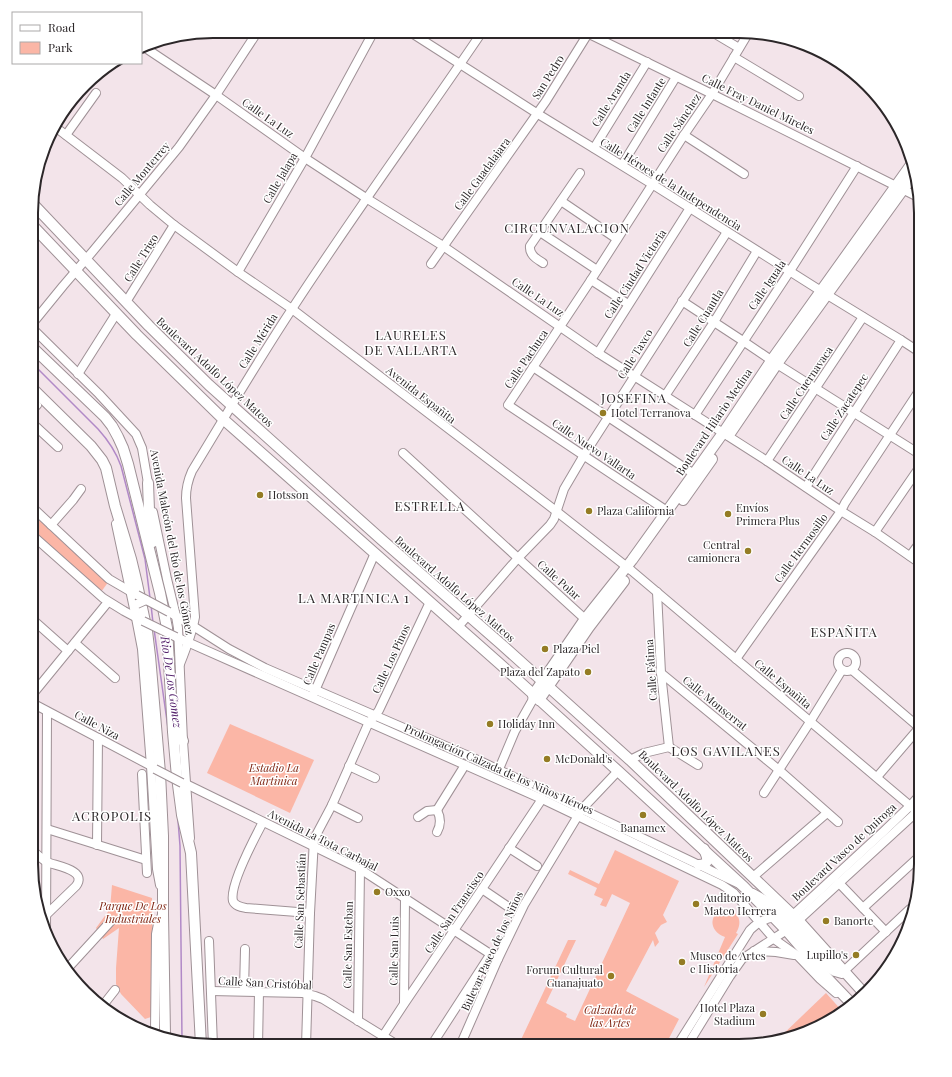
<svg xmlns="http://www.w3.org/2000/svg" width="952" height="1077" font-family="'Playfair Display',serif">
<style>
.green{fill:#fbb6a6}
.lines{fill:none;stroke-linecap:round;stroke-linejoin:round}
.stream{stroke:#b189c7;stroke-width:1.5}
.minor-casing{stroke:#9f9196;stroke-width:10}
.major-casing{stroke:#9f9196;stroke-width:12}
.minor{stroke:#fff;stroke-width:8}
.major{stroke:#fff;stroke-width:10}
.minor-bridge-casing{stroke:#9f9196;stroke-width:10;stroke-linecap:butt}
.minor-bridge{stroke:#fff;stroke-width:8}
.poi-dot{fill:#947c24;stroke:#fff;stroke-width:1.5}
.labels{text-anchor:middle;stroke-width:3;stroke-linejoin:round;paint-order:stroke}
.street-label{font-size:11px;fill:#2c2729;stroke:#fff}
.poi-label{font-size:11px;fill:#2c2729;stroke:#fff;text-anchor:start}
.park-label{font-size:11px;font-style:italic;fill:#7f2512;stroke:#fff}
.water-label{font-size:12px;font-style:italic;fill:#55226c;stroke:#fff}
.quarter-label{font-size:13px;letter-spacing:1px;fill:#2c2729;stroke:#fff}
.rim{fill:none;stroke:#2c2729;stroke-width:2}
</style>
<rect width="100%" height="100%" fill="#f3e4ea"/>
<!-- green -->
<g class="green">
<path d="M 32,509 L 109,581 L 101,592 L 32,529 Z"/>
<path d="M 230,724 L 314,760 L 290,813 L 207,773 Z"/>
<path d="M 615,850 L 679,881 L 663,915 L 667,922 L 661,925 L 655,933 L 659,942 L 655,947 L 653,940 L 626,991 L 679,1019 L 665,1046 L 518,1046 L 568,940 L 576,940 L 546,1003 L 567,1014 L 566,1017 L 575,1021 L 630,903 L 612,894 L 606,907 L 600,905 L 603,899 L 594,895 L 597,888 L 568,874 L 570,870 L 599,884 Z"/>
<path d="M 112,885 L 152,898 L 154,1016 L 145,1019 L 121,994 L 116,984 L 116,968 L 119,928 L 103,939 L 96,928 L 110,909 Z"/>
<path d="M 727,909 C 739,912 743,922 736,933 L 738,934 L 704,987 L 725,937 C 708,931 708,912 727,909 Z"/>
<path d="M 826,993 L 843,1012 L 840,1015 L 797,1036 L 777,1040 Z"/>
</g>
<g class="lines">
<!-- stream -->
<g class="stream">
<path d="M 32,363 L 98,429 C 108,440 116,452 121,466 L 145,559 L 150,598"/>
<path d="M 151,605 L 153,623"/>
<path d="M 154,629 L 168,728"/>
<path d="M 178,820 L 180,846 L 182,1040"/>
</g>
<!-- minor casing -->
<g class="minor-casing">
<g id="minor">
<path d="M 410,32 L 538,114 L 652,184 L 821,291 L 901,340 L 921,353"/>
<path d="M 585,32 L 712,94 L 920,198"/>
<path d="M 712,32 L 739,48"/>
<path d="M 144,47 L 216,95 L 305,158 L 366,198 L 443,246 L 598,353 L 767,461 L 841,511 L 875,532 L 921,564"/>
<path d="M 734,57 L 799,96"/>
<path d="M 54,126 L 122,178 L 150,205 L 174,225 L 238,272 L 292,309 L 556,511 L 632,571 L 921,815"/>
<path d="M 66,135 L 96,93"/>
<path d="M 684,135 L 744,174"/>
<path d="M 594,148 L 647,62"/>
<path d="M 622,165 L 676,77"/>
<path d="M 561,201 L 617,239"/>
<path d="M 540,232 L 597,270"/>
<path d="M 543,263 C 537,259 529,255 530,246 L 580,173"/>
<path d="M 431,264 L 546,101 L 589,32"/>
<path d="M 238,272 L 305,158 L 374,31"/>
<path d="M 591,280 L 628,304"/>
<path d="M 682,301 L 743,341 L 771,360"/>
<path d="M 126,302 L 174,225"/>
<path d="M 32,324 L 63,286 L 93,251 L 179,147 L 216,95 L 258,31"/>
<path d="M 32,328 L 99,394 L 136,434 L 142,448 L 149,489"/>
<path d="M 598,353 L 690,208"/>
<path d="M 777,364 L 921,455"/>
<path d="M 533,367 L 694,474"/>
<path d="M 78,374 L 116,314"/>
<path d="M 665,396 L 714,322 L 757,251"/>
<path d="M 32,410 L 37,405"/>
<path d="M 695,415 L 790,271 L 857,166"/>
<path d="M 32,423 L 58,447"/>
<path d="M 403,453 L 518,558 L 585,619"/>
<path d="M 767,461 L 863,317"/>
<path d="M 806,487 L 901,340"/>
<path d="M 32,507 L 109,579 L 133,593"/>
<path d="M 667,511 L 508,405 L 591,280 L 684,135 L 712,94 L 749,32"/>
<path d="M 153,512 L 167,579 L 176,616 L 178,628 L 183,741 L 190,838"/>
<path d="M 116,524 L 136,618 L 142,649 L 151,766 L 157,869 L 160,885"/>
<path d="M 51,525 L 73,500 L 81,489"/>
<path d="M 875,532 L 921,465"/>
<path d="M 32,535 L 103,598 L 124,611 L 139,619"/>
<path d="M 910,556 L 921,541"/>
<path d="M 657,592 L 661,673 L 669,747"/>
<path d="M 169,612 L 193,626 L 229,649 L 265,668 L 478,760 L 737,883"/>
<path d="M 32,619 L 68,651"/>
<path d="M 458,627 L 518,558 L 550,525 L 554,519 L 564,489 L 584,455 L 727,232"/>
<path d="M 176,637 L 542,799 L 722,885 L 734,893 L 774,939 L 798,956 L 820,979 L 836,993"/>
<path d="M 75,643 L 115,678"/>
<circle cx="847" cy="662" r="9"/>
<path d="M 736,659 L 841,511 L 845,503 L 921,388"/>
<path d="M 180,664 C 186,649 192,634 195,617 L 186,498 C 186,488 188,480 192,471 C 225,417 257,362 292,309 C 353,215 419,125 482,32"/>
<path d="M 852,670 L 921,729"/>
<path d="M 661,673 L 779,770 L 838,822"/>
<path d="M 314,693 L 375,553"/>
<path d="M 32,695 L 108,602"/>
<path d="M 32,703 L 155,768"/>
<path d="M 669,747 L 698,765"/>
<path d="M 630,760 L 644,753 L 669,747"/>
<path d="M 349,766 L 375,778"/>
<path d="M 499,769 L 515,731 L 532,701 L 533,695"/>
<path d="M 142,774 L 147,873"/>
<path d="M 877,777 L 919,728"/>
<path d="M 184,783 L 360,869 L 498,959"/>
<path d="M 764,793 L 810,722 L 842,670"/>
<path d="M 332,805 L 358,818"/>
<path d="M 437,810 L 465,765"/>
<path d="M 437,810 C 441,818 441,825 437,832"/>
<path d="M 418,817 L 427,811 L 437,810"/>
<path d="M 263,822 C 255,837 229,886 233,901 C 235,906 241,907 246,908 L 310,913"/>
<path d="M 47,829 L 146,860"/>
<path d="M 97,845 L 98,738"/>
<path d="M 509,848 L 537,866"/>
<path d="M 31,849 C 36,853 41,859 47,862 C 56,866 88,870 76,886 L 46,915"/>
<path d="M 753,877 L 827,813"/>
<path d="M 839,883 L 886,932"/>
<path d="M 482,889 L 507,906"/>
<path d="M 753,893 L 778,907"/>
<path d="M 863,908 L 921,855"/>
<path d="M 46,933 L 47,712"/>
<path d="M 209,941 L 213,1046"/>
<path d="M 754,951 L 776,952 L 794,955"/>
<path d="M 67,969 L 111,921"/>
<path d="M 844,971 L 910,909"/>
<path d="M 211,991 L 303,993 L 315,996 L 323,999 L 399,1046"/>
<path d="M 244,991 L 245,949"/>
<path d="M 404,1003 L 405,899"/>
<path d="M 104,1004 L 115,990"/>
<path d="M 358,1021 L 360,869"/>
<path d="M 155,1032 L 156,934 L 158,924 L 162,915"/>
<path d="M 383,1036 L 404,1004 L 482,889 L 542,799"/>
<path d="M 258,1046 L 259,992"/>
<path d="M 306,1046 L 310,913 L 314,839 L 332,805 L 369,722 L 375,716 L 379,710 L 430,602"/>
<path d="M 431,1046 L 490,955"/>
<path d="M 460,1046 L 498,959 L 524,905 L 582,809 L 618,771"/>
<path d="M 677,1046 L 750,930 C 757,923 766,918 776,917 C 782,916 787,917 793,915 L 883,832 L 910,806 L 921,794"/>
<path d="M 687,1046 L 730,976 L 742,959 L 790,928 L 921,808"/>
</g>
</g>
<!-- major casing -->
<g class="major-casing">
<g id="major">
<path d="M 33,204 L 149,326 L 209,385 L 382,540 L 501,644 L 630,760 L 798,920 L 862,991"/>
<path d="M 33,226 L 137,335 L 223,419 L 500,664 L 618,771 L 744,887 L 787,931 L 829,980 L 851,1003"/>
<path d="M 32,347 L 105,417 L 112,426 L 118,437 L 123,448 L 128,464 L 160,593 L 167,628 L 173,732 L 177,777 L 182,815 L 191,853 L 201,1045"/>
<path d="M 32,388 L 91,446 L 102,460 L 106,468 L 115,506 L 131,559 L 137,584 L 147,631 L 150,656 L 160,773 L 163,836 L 163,914 L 165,1035"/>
<path d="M 729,435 L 779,361 L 915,173"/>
<path d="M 148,483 L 149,510 L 153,542"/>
<path d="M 683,500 L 712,459"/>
<path d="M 533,695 L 585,619 L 632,560 L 723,433 L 773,358 L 913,162"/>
<path d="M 539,700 L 589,627 L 624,581"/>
<path d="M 177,724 L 179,733 L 183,741"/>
<path d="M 699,865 C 711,864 707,857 704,849"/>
<path d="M 772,905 L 832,969 L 835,971 L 842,973 L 844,971"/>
</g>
</g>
<!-- minor -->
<use href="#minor" class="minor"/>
<!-- major -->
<use href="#major" class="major"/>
<!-- minor-bridge casing -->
<g class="minor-bridge-casing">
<g id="minor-bridge">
<path d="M 137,595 L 169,612"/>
<path d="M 137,604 L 146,600"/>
<path d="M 143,621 L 176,637"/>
<path d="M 155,769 L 182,783"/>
</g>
</g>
<!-- minor-bridge -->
<use href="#minor-bridge" class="minor-bridge"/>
</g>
<!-- markers -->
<g class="poi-dot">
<circle cx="603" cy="413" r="4"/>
<circle cx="260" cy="495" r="4"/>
<circle cx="589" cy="511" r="4"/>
<circle cx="728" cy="514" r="4"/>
<circle cx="748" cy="551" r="4"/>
<circle cx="545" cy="649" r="4"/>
<circle cx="588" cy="672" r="4"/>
<circle cx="490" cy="724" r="4"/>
<circle cx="547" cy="759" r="4"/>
<circle cx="643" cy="815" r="4"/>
<circle cx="377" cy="892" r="4"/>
<circle cx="696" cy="904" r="4"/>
<circle cx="826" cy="921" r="4"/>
<circle cx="856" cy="955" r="4"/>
<circle cx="682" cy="962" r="4"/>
<circle cx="611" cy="976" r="4"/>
<circle cx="763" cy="1014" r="4"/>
</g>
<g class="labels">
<!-- street labels -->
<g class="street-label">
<text transform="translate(548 77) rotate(-58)" y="4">San Pedro</text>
<text transform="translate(611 99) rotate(-58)" y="4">Calle Aranda</text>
<text transform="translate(758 104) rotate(26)" y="4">Calle Fray Daniel Mireles</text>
<text transform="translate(646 105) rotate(-58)" y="4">Calle Infante</text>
<text transform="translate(268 118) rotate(35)" y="4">Calle La Luz</text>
<text transform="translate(679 123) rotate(-56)" y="4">Calle Sánchez</text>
<text transform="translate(142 174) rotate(-50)" y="4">Calle Monterrey</text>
<text transform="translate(482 174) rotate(-54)" y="4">Calle Guadalajara</text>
<text transform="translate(280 178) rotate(-60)" y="4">Calle Jalapa</text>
<text transform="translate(671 184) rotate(32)" y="4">Calle Héroes de la Independencia</text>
<text transform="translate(141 258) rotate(-58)" y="4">Calle Trigo</text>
<text transform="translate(635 274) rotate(-57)" y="4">Calle Ciudad Victoria</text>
<text transform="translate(767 285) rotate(-56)" y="4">Calle Iguala</text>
<text transform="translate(538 297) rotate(34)" y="4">Calle La Luz</text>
<text transform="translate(703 318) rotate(-58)" y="4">Calle Cuautla</text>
<text transform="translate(258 341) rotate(-58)" y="4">Calle Mérida</text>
<text transform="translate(635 354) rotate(-58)" y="4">Calle Taxco</text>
<text transform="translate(526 359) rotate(-56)" y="4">Calle Pachuca</text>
<text transform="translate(215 372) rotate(43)" y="4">Boulevard Adolfo López Mateos</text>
<text transform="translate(806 383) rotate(-56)" y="4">Calle Cuernavaca</text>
<text transform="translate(421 395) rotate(38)" y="4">Avenida Españita</text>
<text transform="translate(844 407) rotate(-57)" y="4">Calle Zacatepec</text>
<text transform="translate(714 422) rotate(-56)" y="4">Boulevard Hilario Medina</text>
<text transform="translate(594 449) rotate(34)" y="4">Calle Nuevo Vallarta</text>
<text transform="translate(808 475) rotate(34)" y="4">Calle La Luz</text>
<text transform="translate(172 542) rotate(79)" y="4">Avenida Malecón del Río de los Gómez</text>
<text transform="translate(801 548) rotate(-54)" y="4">Calle Hermosillo</text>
<text transform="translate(559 580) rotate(42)" y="4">Calle Polar</text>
<text transform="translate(455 589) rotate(41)" y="4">Boulevard Adolfo López Mateos</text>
<text transform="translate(319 654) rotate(-67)" y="4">Calle Pampas</text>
<text transform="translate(391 659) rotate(-65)" y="4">Calle Los Pinos</text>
<text transform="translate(651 670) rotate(-94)" y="4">Calle Fátima</text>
<text transform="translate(783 684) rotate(40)" y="4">Calle Españita</text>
<text transform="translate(715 703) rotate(39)" y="4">Calle Monserrat</text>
<text transform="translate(97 725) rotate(28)" y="4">Calle Niza</text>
<text transform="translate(499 769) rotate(24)" y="4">Prolongación Calzada de los Niños Héroes</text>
<text transform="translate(696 806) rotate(44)" y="4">Boulevard Adolfo López Mateos</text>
<text transform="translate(323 840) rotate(27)" y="4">Avenida La Tota Carbajal</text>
<text transform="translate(844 852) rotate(-43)" y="4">Boulevard Vasco de Quiroga</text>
<text transform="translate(300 901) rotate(-88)" y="4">Calle San Sebastián</text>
<text transform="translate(454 912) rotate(-56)" y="4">Calle San Francisco</text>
<text transform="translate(348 945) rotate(-89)" y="4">Calle San Esteban</text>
<text transform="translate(394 951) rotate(-89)" y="4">Calle San Luis</text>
<text transform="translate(492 951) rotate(-65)" y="4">Bulevar Paseo de los Niños</text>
<text transform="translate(265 983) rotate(3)" y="4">Calle San Cristóbal</text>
</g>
<!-- poi labels -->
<g class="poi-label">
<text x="611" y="417">Hotel Terranova</text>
<text x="268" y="499">Hotsson</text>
<text x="736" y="512">Envíos<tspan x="736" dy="13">Primera Plus</tspan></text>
<text x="597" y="515">Plaza California</text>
<text x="740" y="549" text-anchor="end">Central<tspan x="740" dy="13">camionera</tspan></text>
<text x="553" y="653">Plaza Piel</text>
<text x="580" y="676" text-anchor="end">Plaza del Zapato</text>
<text x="498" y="728">Holiday Inn</text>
<text x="555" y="763">McDonald's</text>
<text x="643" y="832" text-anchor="middle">Banamex</text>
<text x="385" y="896">Oxxo</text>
<text x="704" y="902">Auditorio<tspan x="704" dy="13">Mateo Herrera</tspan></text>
<text x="834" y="925">Banorte</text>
<text x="848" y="959" text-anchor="end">Lupillo's</text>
<text x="690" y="960">Museo de Artes<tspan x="690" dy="13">e Historia</tspan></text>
<text x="603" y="974" text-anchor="end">Forum Cultural<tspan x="603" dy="13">Guanajuato</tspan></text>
<text x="755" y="1012" text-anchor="end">Hotel Plaza<tspan x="755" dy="13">Stadium</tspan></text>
</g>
<!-- park labels -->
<g class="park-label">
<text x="274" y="772">Estadio La<tspan x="274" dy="13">Martinica</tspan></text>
<text x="133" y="910">Parque De Los<tspan x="133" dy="13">Industriales</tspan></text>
<text x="610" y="1014">Calzada de<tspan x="610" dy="13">las Artes</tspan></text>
</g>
<!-- water labels -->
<g class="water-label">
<text transform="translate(171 682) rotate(82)" y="4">Rio De Los Gomez</text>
</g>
<!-- quarter labels -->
<g class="quarter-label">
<text x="567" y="233">CIRCUNVALACION</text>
<text x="411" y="340">LAURELES<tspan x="411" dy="15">DE VALLARTA</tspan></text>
<text x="634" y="403">JOSEFINA</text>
<text x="430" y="511">ESTRELLA</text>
<text x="354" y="603">LA MARTINICA 1</text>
<text x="844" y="637">ESPAÑITA</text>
<text x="726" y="756">LOS GAVILANES</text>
<text x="112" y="821">ACROPOLIS</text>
</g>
</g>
<!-- crop -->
<path d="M0 0H952V1077H0ZM213 38H739A175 175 0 0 1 914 213V864A175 175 0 0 1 739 1039H213A175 175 0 0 1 38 864V213A175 175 0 0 1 213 38Z" fill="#fff" fill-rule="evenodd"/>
<path class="rim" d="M213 38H739A175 175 0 0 1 914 213V864A175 175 0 0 1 739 1039H213A175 175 0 0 1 38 864V213A175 175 0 0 1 213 38Z"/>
<!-- legend -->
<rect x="12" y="12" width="130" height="52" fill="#ffffff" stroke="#aba9a9"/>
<rect x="20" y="25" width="20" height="6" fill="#ffffff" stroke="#aba9a9"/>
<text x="48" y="32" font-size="12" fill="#2c2729">Road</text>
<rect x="20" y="42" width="20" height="12" fill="#fbb6a6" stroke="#aba9a9"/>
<text x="48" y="52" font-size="12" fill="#2c2729">Park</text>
</svg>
